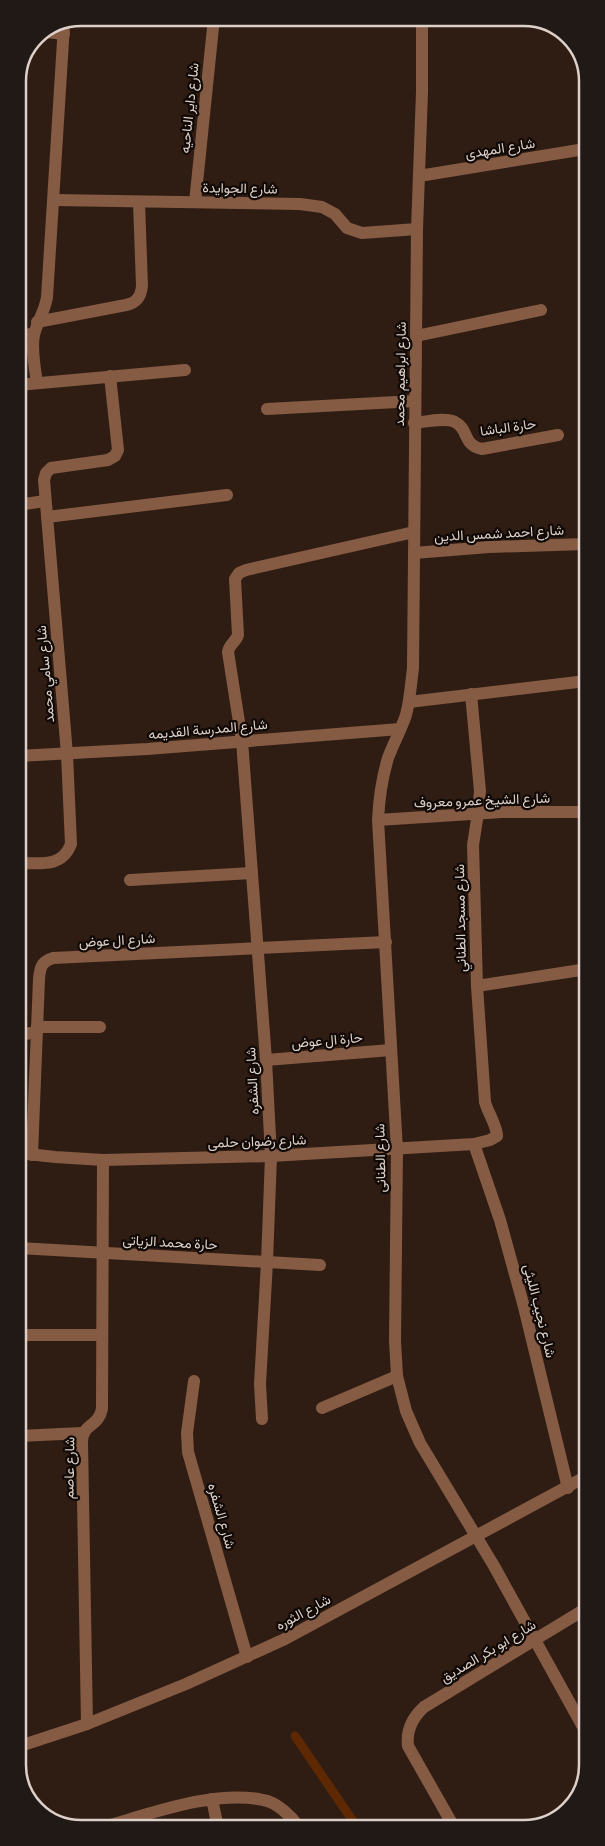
<svg xmlns="http://www.w3.org/2000/svg" width="605" height="1846" font-family="Commissioner,Vazirmatn,sans-serif">
<style>
.lines{fill:none;stroke-linecap:round;stroke-linejoin:round}
.stream{stroke:#5d2802;stroke-width:9}
.minor{stroke:#865b43;stroke-width:12}
.labels{text-anchor:middle;stroke-width:4.5;stroke-linejoin:round;paint-order:stroke}
.street-label{font-size:14px;fill:#dcd0c9;stroke:#110906}
.rim{fill:none;stroke:#dcd0c9;stroke-width:2.5}
</style>
<rect width="100%" height="100%" fill="#2f1d14"/>
<g class="lines">
<!-- stream -->
<path class="stream" d="M 295,1736 L 357,1827"/>
<!-- minor -->
<g class="minor">
<path d="M 422,18 L 422,92 L 417,229 L 413,668 C 411,684 410,700 406,715 C 401,730 393,744 388,758 C 382,778 379,799 378,820 L 397,1150 L 395,1341 L 397,1376 L 406,1411 L 420,1443 L 494,1566 L 587,1734"/>
<path d="M 47,32 L 64,34"/>
<path d="M 419,176 L 585,149"/>
<path d="M 54,200 L 300,204 L 322,207 L 335,214 L 347,228 L 362,233 L 417,229"/>
<path d="M 195,202 L 214,18"/>
<path d="M 37,322 L 126,305 C 137,303 141,296 142,286 L 139,202"/>
<path d="M 18,335 L 34,334"/>
<path d="M 416,336 L 541,310"/>
<path d="M 37,383 C 35,368 31,350 34,335 C 37,322 45,311 47,297 L 64,25"/>
<path d="M 18,385 L 185,370"/>
<path d="M 267,409 L 415,401"/>
<path d="M 414,423 C 426,422 444,417 455,422 C 469,429 463,446 482,449 L 558,435"/>
<path d="M 18,505 L 45,501"/>
<path d="M 47,517 L 227,495"/>
<path d="M 414,553 L 489,547 L 586,544"/>
<path d="M 409,702 L 586,681"/>
<path d="M 18,756 L 147,749 L 400,729"/>
<path d="M 378,820 L 502,812 L 586,812"/>
<path d="M 19,863 C 40,863 62,868 71,844 L 67,754 L 44,480 L 46,473 L 51,468 L 108,460 L 115,456 L 118,450 L 110,376"/>
<path d="M 130,880 L 252,873"/>
<path d="M 477,986 L 587,969"/>
<path d="M 37,1027 L 100,1027"/>
<path d="M 19,1035 L 37,1032"/>
<path d="M 266,1060 L 391,1050"/>
<path d="M 474,1144 L 500,1220 L 524,1307 L 568,1488"/>
<path d="M 19,1153 L 55,1157 L 103,1160 L 271,1156 L 474,1144 L 490,1140 L 497,1136 C 497,1126 488,1113 485,1102 L 477,986 L 473,845 L 478,813 L 480,791 L 471,694"/>
<path d="M 32,1155 L 39,979 C 40,968 41,962 53,958 L 386,942"/>
<path d="M 19,1248 L 320,1265"/>
<path d="M 19,1335 L 102,1335"/>
<path d="M 194,1381 L 187,1433 L 188,1452 L 247,1657"/>
<path d="M 322,1408 L 397,1376"/>
<path d="M 262,1419 L 260,1384 L 267,1262 L 271,1156 L 266,1060 L 242,741 L 228,652 C 229,644 236,642 238,635 L 235,579 L 239,573 L 246,570 L 414,532"/>
<path d="M 19,1436 L 82,1433"/>
<path d="M 87,1724 L 82,1442 C 83,1422 98,1428 102,1409 L 103,1160"/>
<path d="M 20,1746 L 87,1724 L 186,1684 L 285,1639 L 587,1476"/>
<path d="M 212,1799 L 218,1828"/>
<path d="M 454,1827 L 408,1746 C 406,1730 412,1718 424,1707 L 587,1608"/>
<path d="M 100,1828 C 147,1815 215,1789 263,1800 C 277,1802 292,1817 299,1827"/>
</g>
</g>
<g class="labels">
<!-- street labels -->
<g class="street-label">
<text transform="translate(189 108) rotate(-84)" y="5">شارع داير الناحيه</text>
<text transform="translate(500 148) rotate(-9)" y="5">شارع المهدى</text>
<text transform="translate(240 188) rotate(1)" y="5">شارع الجوايدة</text>
<text transform="translate(400 374) rotate(-89)" y="5">شارع ابراهيم محمد</text>
<text transform="translate(508 427) rotate(-8)" y="5">حارة الباشا</text>
<text transform="translate(499 533) rotate(-3)" y="5">شارع احمد شمس الدين</text>
<text transform="translate(45 674) rotate(-95)" y="5">شارع سامي محمد</text>
<text transform="translate(208 729) rotate(-5)" y="5">شارع المدرسة القديمه</text>
<text transform="translate(482 800) rotate(-2)" y="5">شارع الشيخ عمرو معروف</text>
<text transform="translate(460 918) rotate(-91)" y="5">شارع مسجد الطناني</text>
<text transform="translate(117 940) rotate(-3)" y="5">شارع ال عوض</text>
<text transform="translate(327 1040) rotate(-5)" y="5">حارة ال عوض</text>
<text transform="translate(252 1081) rotate(-93)" y="5">شارع الشفره</text>
<text transform="translate(257 1141) rotate(-2)" y="5">شارع رضوان حلمى</text>
<text transform="translate(380 1158) rotate(-91)" y="5">شارع الطنانى</text>
<text transform="translate(170 1242) rotate(3)" y="5">حارة محمد الزياتى</text>
<text transform="translate(540 1311) rotate(76)" y="5">شارع نجيب الليثى</text>
<text transform="translate(69 1468) rotate(-89)" y="5">شارع عاصم</text>
<text transform="translate(222 1516) rotate(74)" y="5">شارع الشفره</text>
<text transform="translate(303 1612) rotate(-28)" y="5">شارع الثوره</text>
<text transform="translate(488 1651) rotate(-31)" y="5">شارع ابو بكر الصديق</text>
</g>
</g>
<!-- crop -->
<path d="M0 0H605V1846H0ZM81 26H524A55 55 0 0 1 579 81V1765A55 55 0 0 1 524 1820H81A55 55 0 0 1 26 1765V81A55 55 0 0 1 81 26Z" fill="#211916" fill-rule="evenodd"/>
<path class="rim" d="M81 26H524A55 55 0 0 1 579 81V1765A55 55 0 0 1 524 1820H81A55 55 0 0 1 26 1765V81A55 55 0 0 1 81 26Z"/>
</svg>
